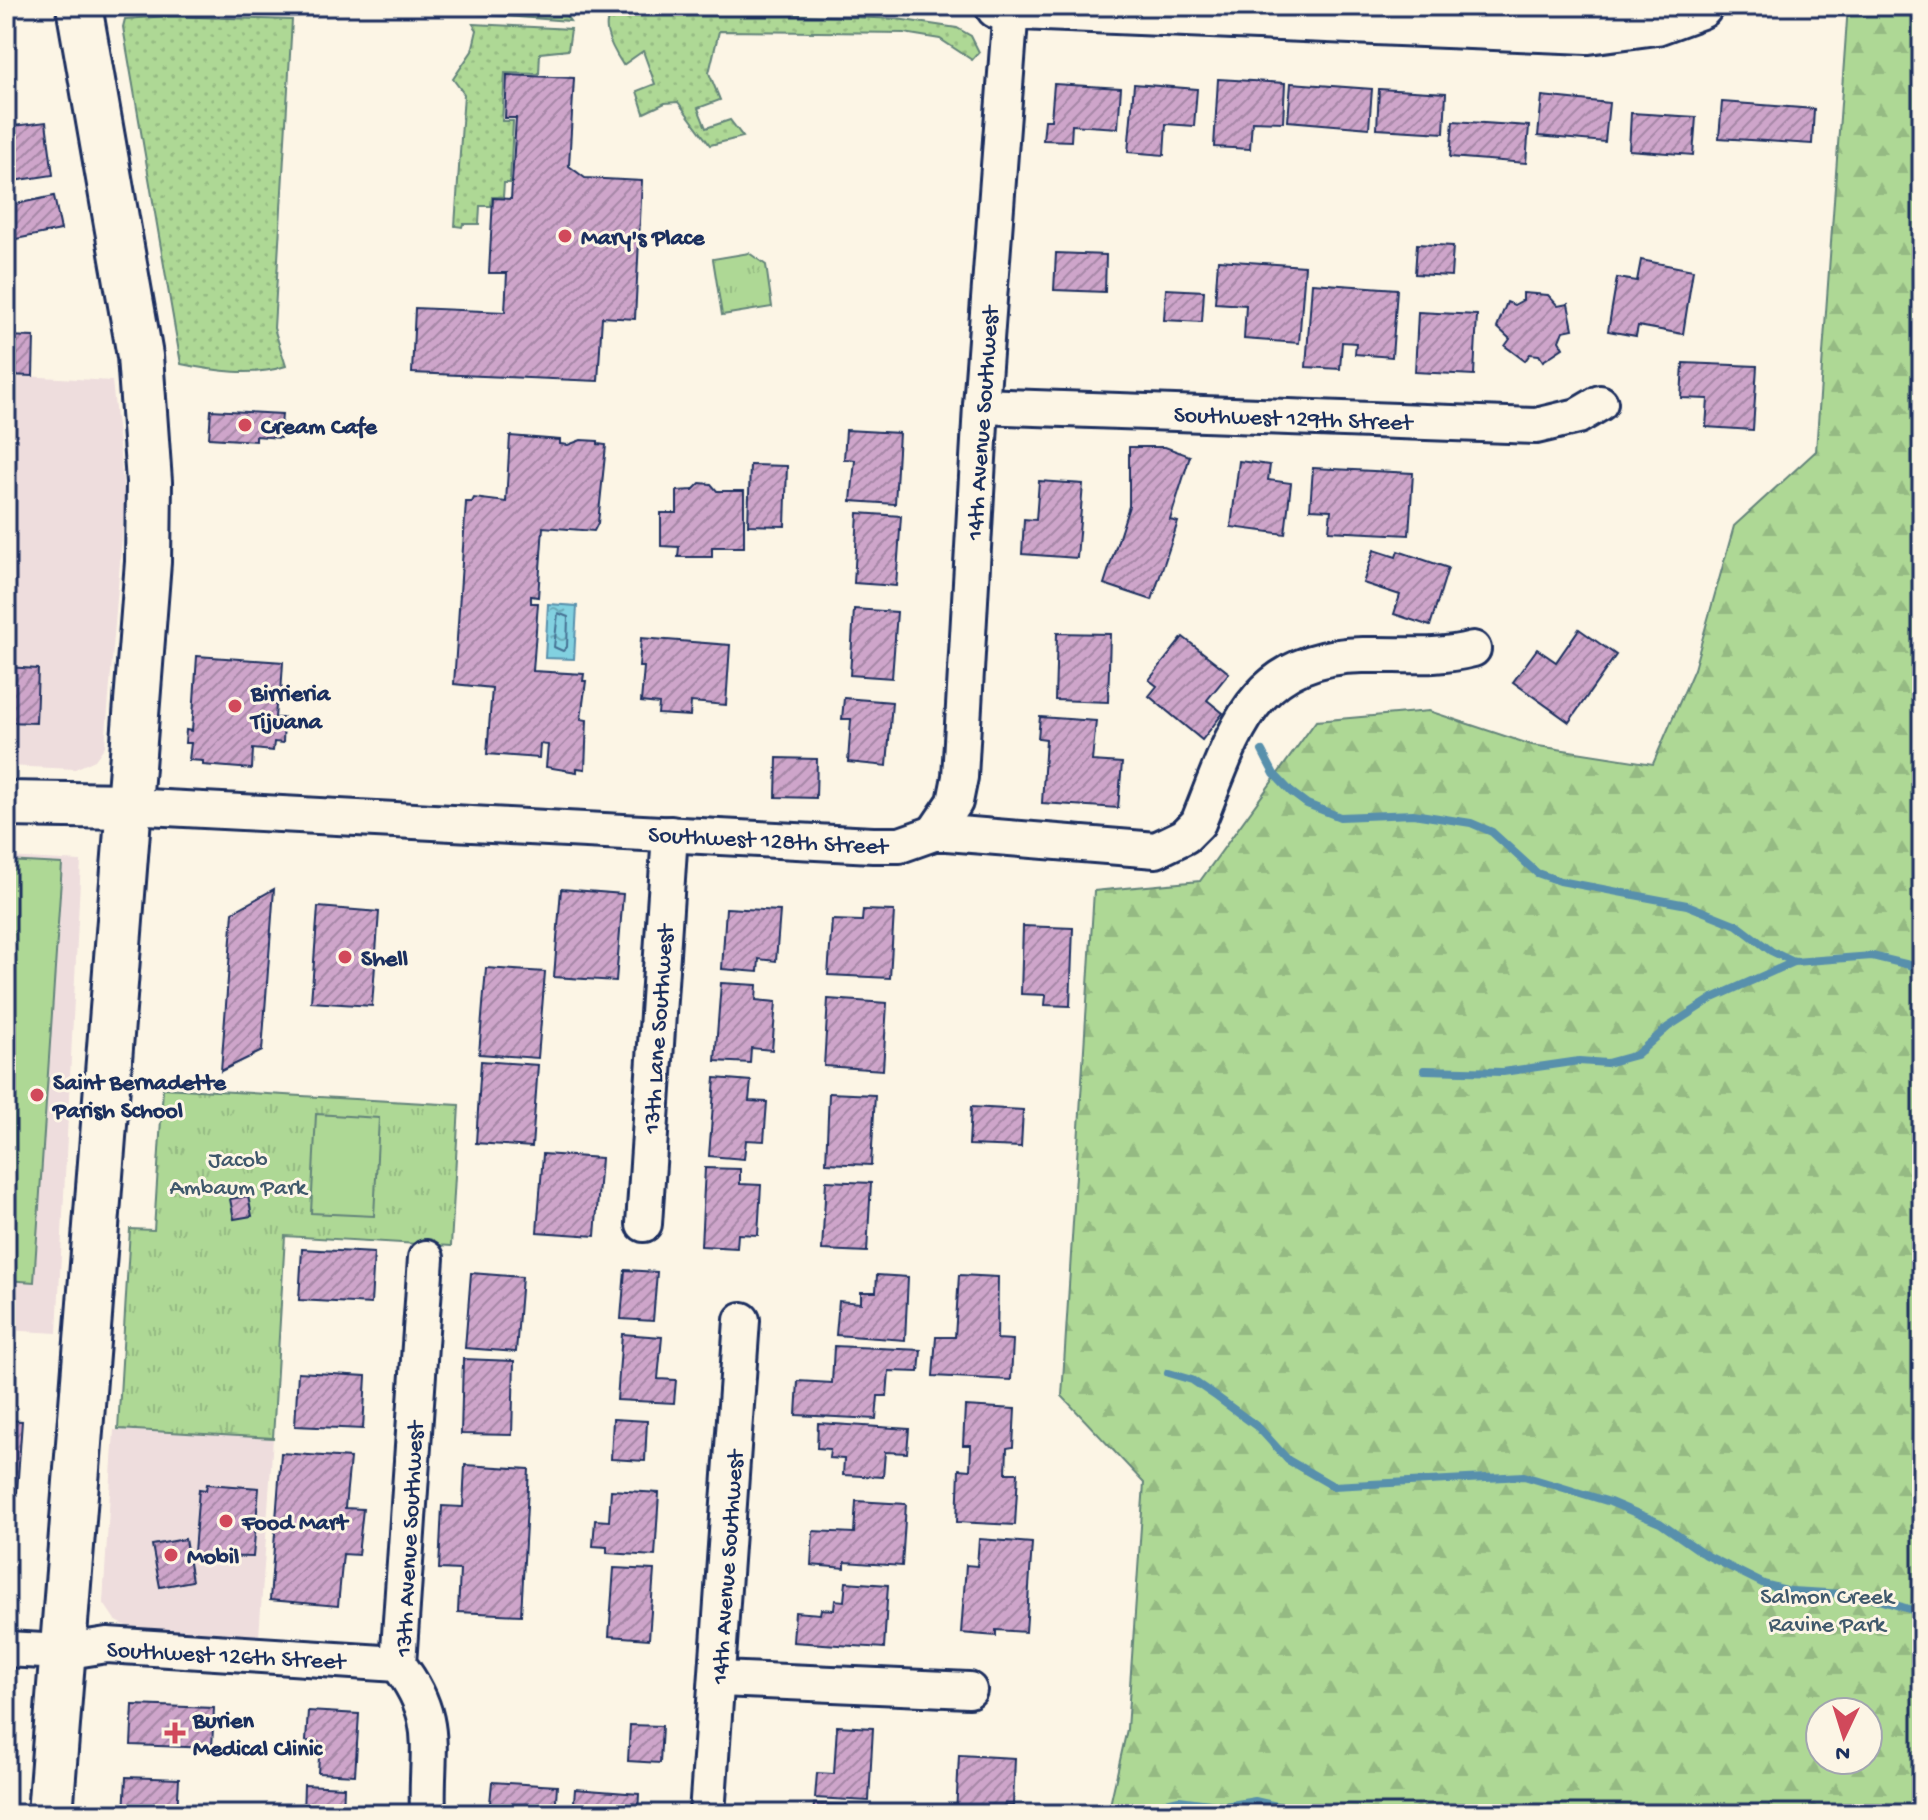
<svg xmlns="http://www.w3.org/2000/svg" width="1928" height="1820" font-family="'Gochi Hand',sans-serif">
	<style>
		.built { fill: #edd }
		.grass { fill: url(#grass-dots); stroke: #64847a; stroke-width: 2 }
		.forest { fill: url(#forest-firs); stroke: #64847a; stroke-width: 2; fill-rule: evenodd }
		.park { fill: url(#park-tufts); stroke: #64847a; stroke-width: 2 }
		.pitch { fill: #aed895; stroke: #64847a; stroke-width: 2 }
		.water { fill: url(#water-ripples); stroke: #5990ac; stroke-width: 2 }
		.lines { fill: none; stroke-linecap: round; stroke-linejoin: round }
		.shore { stroke: #447092; stroke-width: 2 }
		.stream { stroke: #5990ac; stroke-width: 8 }
		.building { fill: url(#building-hatch); stroke: #1b2f5e; stroke-width: 2 }
		.street-casing { stroke: #1b2f5e; stroke-width: 40 }
		.secondary-casing { stroke: #1b2f5e; stroke-width: 50 }
		.street { stroke: #fcf5e5; stroke-width: 34 }
		.secondary { stroke: #fcf5e5; stroke-width: 44 }
		.poi-dot { fill: #d1495b; stroke: #fcf5e5; stroke-width: 3 }
		.labels { text-anchor: middle; stroke-width: 6; stroke-linejoin: round; paint-order: stroke }
		.poi-label { font-size: 24px; font-weight: bold; fill: #1b2f5e; stroke: #fcf5e5; text-anchor: start }
		.street-label { font-size: 24px; fill: #1b2f5e; stroke: #fcf5e5 }
		.park-label { font-size: 24px; fill: #40596c; stroke: #fcf5e5 }
	</style>
	<defs>
		<pattern id="grass-dots" width="8" height="8" patternUnits="userSpaceOnUse" patternTransform="scale(2)"><rect width="8" height="8" fill="#aed895"/><path d="M2 2h.1M6 6h.1" fill="none" stroke="#95ba83" stroke-width="1.8" stroke-linecap="round"/></pattern>
		<pattern id="forest-firs" width="22" height="20" patternUnits="userSpaceOnUse" patternTransform="scale(2)"><rect width="22" height="20" fill="#aed895"/><path d="M5 1l3.5 6h-7zM16 11l3.5 6h-7z" fill="#95ba83"/></pattern>
		<pattern id="park-tufts" width="24" height="20" patternUnits="userSpaceOnUse" patternTransform="scale(2)"><rect width="24" height="20" fill="#aed895"/><path d="M3 7l-1-3M5 7V3M7 7l1-3M15 17l-1-3M17 17v-4M19 17l1-3" fill="none" stroke="#95ba83"/></pattern>
		<pattern id="water-ripples" width="26" height="14" patternUnits="userSpaceOnUse" patternTransform="scale(2)"><rect width="26" height="14" fill="#82d1e0"/><path d="M2 4q2-2 4 0t4 0M15 11q2-2 4 0t4 0" fill="none" stroke="#6aaab9"/></pattern>
		<pattern id="building-hatch" width="6" height="6" patternUnits="userSpaceOnUse" patternTransform="scale(2)"><rect width="6" height="6" fill="#cea5ca"/><path d="M-1 1l2-2M0 6l6-6M5 7l2-2" fill="none" stroke="#a687a7"/></pattern>
	</defs>
	<rect width="100%" height="100%" fill="#fcf5e5"/>
	<filter id="ink" filterUnits="userSpaceOnUse"><feTurbulence type="fractalNoise" baseFrequency=".0125" numOctaves="2"/><feDisplacementMap in="SourceGraphic" scale="16" xChannelSelector="R" yChannelSelector="G"/><feConvolveMatrix kernelMatrix="1 2 1 2 8 2 1 2 1" color-interpolation-filters="sRGB"/></filter>
	<g filter="url(#ink)">
		<g class="built">
			<path d="M6,375L112,381L125,501L105,746L95,760L75,769L6,766Z"/>
			<path d="M6,857L81,861L57,1333L6,1330Z"/>
			<path d="M114,1430L273,1438L259,1637L133,1630L115,1620L103,1602Z"/>
		</g>
		<g class="grass">
			<path d="M169,6H292L293,14L169,11Z"/>
			<path d="M478,6H559L570,21L479,14L473,11Z"/>
			<path d="M622,7L897,19L957,28L971,36L979,52L972,60L940,39L904,33L719,31L709,73L720,100L698,108L706,128L730,120L743,137L710,145L678,102L665,103L644,113L637,91L655,84L643,51L623,65C612,48 593,17 622,7Z"/>
			<path d="M168,16L292,20L274,328L286,366C253,377 215,371 181,364L123,27L125,19Z"/>
			<path d="M473,24L571,29L568,50L540,53L539,74L505,73L502,121H513L510,183H504L503,197H492L491,206H480L479,224H463L462,227L455,226L464,94L453,79L472,51L477,30Z"/>
		</g>
		<path class="forest" d="M1848,6H1922V1814H1108L1127,1729L1144,1483L1062,1396L1094,891L1200,881L1316,721L1429,711L1532,745L1653,764L1694,669L1734,526L1816,451ZM1820,1712H1868V1760H1820Z"/>
		<g class="park">
			<path d="M749,253L766,265L772,307L722,315L713,259Z"/>
			<path d="M163,1088L459,1105L451,1246L285,1236L273,1438L118,1429L130,1229L154,1230Z"/>
		</g>
		<g class="pitch">
			<path d="M6,861L62,864L34,1282L6,1280Z"/>
			<path d="M316,1114L379,1118L374,1216L311,1213Z"/>
		</g>
		<path class="water" d="M548,604L577,606L574,659L545,658Z"/>
		<g class="lines">
			<path class="shore" d="M558,613L568,617L567,647L563,651L554,647Z"/>
			<g class="stream">
				<path d="M1262,751L1274,774L1291,792L1307,804L1340,817L1413,814L1471,823L1492,832L1537,873L1560,881L1687,905L1737,925L1771,951L1794,962L1872,956L1922,968"/>
				<path d="M1424,1070L1503,1072L1579,1061L1607,1063L1636,1055L1668,1027L1713,998L1794,962"/>
				<path d="M1168,1373L1192,1380L1217,1397L1259,1428L1288,1460L1333,1486L1524,1476L1610,1502L1660,1523L1706,1555L1764,1584L1791,1591L1863,1595L1922,1613"/>
				<path d="M1126,1812L1179,1800L1225,1806L1255,1801L1312,1814"/>
			</g>
		</g>
		<g class="building">
			<path d="M507,75L574,78L569,166L585,178L642,181L635,319L602,317L598,381L412,373L415,308L505,312L507,273H489L493,198L511,199L516,118H505Z"/>
			<path d="M1218,79L1285,83L1283,122L1252,121L1250,149L1214,147Z"/>
			<path d="M1291,83L1372,89L1369,128L1288,121Z"/>
			<path d="M1054,84L1121,88L1118,128L1072,125L1071,141L1043,140L1045,120H1051Z"/>
			<path d="M1134,84L1197,89L1194,126L1166,124L1164,155L1128,152Z"/>
			<path d="M1379,89L1446,93L1444,133L1377,129Z"/>
			<path d="M1542,96L1609,103L1605,142L1538,136Z"/>
			<path d="M1722,102L1814,109L1812,144L1719,138Z"/>
			<path d="M1631,113L1696,117L1693,155L1629,150Z"/>
			<path d="M1453,121L1529,126L1526,163L1450,157Z"/>
			<path d="M46,122L53,175L6,182V127Z"/>
			<path d="M54,196L61,230L6,241V206Z"/>
			<path d="M1417,244L1453,246L1451,276L1415,274Z"/>
			<path d="M1056,253L1106,255L1105,292L1054,290Z"/>
			<path d="M1218,260L1305,266L1299,343L1244,339L1246,305L1215,303Z"/>
			<path d="M1641,260L1693,270L1683,334L1638,326L1636,336L1608,331L1617,278L1637,281Z"/>
			<path d="M1312,283L1397,289L1392,357L1355,354L1356,343L1342,342L1340,369L1306,367Z"/>
			<path d="M1166,289L1204,291L1202,322L1164,320Z"/>
			<path d="M1523,293L1548,295L1558,306L1568,304L1573,329L1563,331L1559,341L1563,348L1543,361L1539,355L1530,354L1525,361L1505,346L1510,339L1497,327L1507,302L1514,305L1523,300Z"/>
			<path d="M1418,312L1477,315L1474,375L1415,372Z"/>
			<path d="M6,336L34,337L33,376L6,375Z"/>
			<path d="M1683,363L1757,366L1753,430L1706,427L1708,399L1681,398Z"/>
			<path d="M211,410L282,414L280,438L256,436V441L209,438Z"/>
			<path d="M846,430L899,433L895,504L851,501L855,460L844,459Z"/>
			<path d="M510,436L560,440V444L568,445L581,440L598,441V444L606,445L598,523L594,531L543,527L538,597L531,596V603H538L533,671L584,674L583,681H586L581,719L587,720L585,769L577,768V772L546,767L548,745L540,744L539,758L487,754L492,688L454,684L466,502H472L474,498L506,502Z"/>
			<path d="M1129,447H1165L1190,456L1170,520L1178,522L1152,600L1104,584L1129,506Z"/>
			<path d="M1239,461L1270,465L1268,480L1291,483L1285,534L1231,527Z"/>
			<path d="M750,465L787,466L785,526L748,525Z"/>
			<path d="M1313,468L1413,473L1409,535L1329,531L1331,510L1310,509Z"/>
			<path d="M1039,481L1083,484L1077,558L1022,554L1024,519L1036,520Z"/>
			<path d="M700,483L711,484L717,491H744V547H712V557H678L679,547L661,546V513H677V491L693,490Z"/>
			<path d="M858,513L901,516L896,586L854,583Z"/>
			<path d="M1374,550L1396,557L1398,551L1448,568L1430,626L1394,614L1400,595L1363,583Z"/>
			<path d="M854,609L897,612L892,678L850,675Z"/>
			<path d="M1579,629L1616,655L1569,722L1513,682L1537,649L1556,662Z"/>
			<path d="M1057,633L1110,634L1108,702L1055,700Z"/>
			<path d="M1183,637L1229,673L1207,700L1223,713L1202,740L1149,696L1157,686L1149,680Z"/>
			<path d="M641,638L730,645L726,705L691,702L690,716L658,714L659,704L641,702L644,667H639Z"/>
			<path d="M197,656L283,662L281,694H277L275,718H284L283,743L274,742L273,751L253,749L252,769L203,765V761L189,760L191,743H185L186,730L192,731Z"/>
			<path d="M6,667L38,669L36,723L6,722Z"/>
			<path d="M844,698L892,702L887,766L848,762L851,719H842Z"/>
			<path d="M1040,717L1096,721L1092,761L1122,763L1118,808L1042,803L1046,739L1038,738Z"/>
			<path d="M777,758L817,759L816,798L776,797Z"/>
			<path d="M274,889L262,1051L221,1071L233,912Z"/>
			<path d="M561,889L623,894L616,981L554,977Z"/>
			<path d="M318,907L379,912L372,1006L311,1002Z"/>
			<path d="M726,908L780,911L776,961L759,959L758,972L722,969Z"/>
			<path d="M863,910L894,911L890,978L828,975L832,920L862,921Z"/>
			<path d="M1023,926L1073,928L1070,1006L1045,1005L1046,995L1021,994Z"/>
			<path d="M486,968L545,972L538,1058L479,1054Z"/>
			<path d="M721,983L757,985L756,1000L776,1002L772,1050L751,1048L750,1063L715,1061Z"/>
			<path d="M828,999L887,1003L883,1070L824,1066Z"/>
			<path d="M481,1061L538,1065L532,1147L476,1143Z"/>
			<path d="M715,1078L751,1081L749,1101L767,1102L764,1141L746,1140L744,1159L709,1156Z"/>
			<path d="M829,1093L875,1095L871,1165L826,1163Z"/>
			<path d="M971,1107L1023,1110L1021,1147L969,1145Z"/>
			<path d="M543,1154L601,1158L595,1236L537,1232Z"/>
			<path d="M705,1168L740,1169V1184L761,1185L758,1235L738,1234L737,1248L701,1246Z"/>
			<path d="M826,1181L871,1183L867,1252L822,1250Z"/>
			<path d="M248,1196L252,1216L234,1219L230,1199Z"/>
			<path d="M302,1249L374,1253L371,1304L299,1300Z"/>
			<path d="M625,1270L657,1272L653,1321L621,1319Z"/>
			<path d="M471,1273L522,1277L516,1352L465,1348Z"/>
			<path d="M877,1275L908,1277L905,1340L836,1335L839,1301L861,1303V1292H876Z"/>
			<path d="M959,1275L998,1277L997,1339L1013,1340L1011,1380L933,1376L936,1337H955Z"/>
			<path d="M622,1334L662,1337L658,1379L676,1380L674,1403L617,1400Z"/>
			<path d="M834,1346L921,1350L919,1372L889,1371L887,1396H878L876,1419L796,1415L798,1381L832,1383Z"/>
			<path d="M463,1359L514,1361L512,1435L461,1434Z"/>
			<path d="M298,1372L366,1376L363,1429L295,1426Z"/>
			<path d="M965,1406L1015,1409L1013,1447L1007,1448L1006,1473H1018L1015,1525L957,1522L959,1469L970,1470L971,1445H963Z"/>
			<path d="M613,1419L647,1421L645,1461L611,1459Z"/>
			<path d="M6,1420L22,1421L17,1492L6,1491Z"/>
			<path d="M818,1423L909,1429L907,1453L885,1452L883,1477L843,1475L844,1459L829,1458L830,1449L817,1448Z"/>
			<path d="M281,1453L350,1458L345,1508L363,1509L358,1555L343,1554L338,1606L270,1600Z"/>
			<path d="M465,1465L529,1469L521,1615L458,1612L460,1570L439,1569L442,1506L463,1507Z"/>
			<path d="M207,1484L259,1488L253,1557L198,1556L194,1552L199,1489L206,1490Z"/>
			<path d="M611,1490L659,1493L655,1556L607,1553V1547L593,1546L595,1520L609,1521Z"/>
			<path d="M856,1501L906,1504L902,1566L845,1562V1568L811,1565L813,1531L854,1533Z"/>
			<path d="M185,1539L192,1581L160,1587L152,1545Z"/>
			<path d="M979,1539L1032,1543L1026,1632L996,1630V1636L961,1633L966,1565L977,1566Z"/>
			<path d="M614,1568L654,1570L649,1639L609,1636Z"/>
			<path d="M846,1582L888,1585L884,1648L793,1642L795,1612L820,1614L821,1609L834,1610L835,1600L844,1601Z"/>
			<path d="M133,1705L214,1708L212,1748L131,1745Z"/>
			<path d="M308,1711L359,1714L355,1775L318,1773L320,1742L306,1741Z"/>
			<path d="M630,1725L662,1726L660,1763L628,1761Z"/>
			<path d="M837,1726L873,1728L869,1801L815,1798L817,1773L834,1774Z"/>
			<path d="M959,1755L1015,1758L1013,1806L1004,1805L1003,1814H956Z"/>
			<path d="M126,1777L179,1779L177,1814H124Z"/>
			<path d="M492,1782L557,1786L555,1814H489Z"/>
			<path d="M304,1785L344,1787L343,1814H303Z"/>
			<path d="M575,1789L639,1794L638,1814H573Z"/>
			<path d="M814,1804L847,1805V1814H813Z"/>
		</g>
		<g class="lines">
			<g class="street-casing">
				<g id="street">
					<path d="M981,406L1536,426L1578,416L1600,403"/>
					<path d="M128,806L873,845H900L934,833H947L1156,850L1185,836L1198,823C1234,735 1250,657 1363,655C1401,654 1435,659 1473,649"/>
					<path d="M934,833L955,802L960,777L981,406L1011,7"/>
					<path d="M644,1224L670,834"/>
					<path d="M426,1258L398,1664C442,1721 425,1751 428,1814"/>
					<path d="M6,1649L62,1652L107,1645L398,1664"/>
					<path d="M720,1679L969,1690"/>
					<path d="M707,1814L742,1320"/>
				</g>
			</g>
			<g class="secondary-casing">
				<g id="secondary">
					<path d="M998,6L1588,31L1656,22L1700,6"/>
					<path d="M6,804L128,806"/>
					<path d="M50,1814L148,562L149,482L140,356L79,6"/>
				</g>
			</g>
			<use href="#street" class="street"/>
			<use href="#secondary" class="secondary"/>
		</g>
	</g>
	<g class="poi-dot">
		<circle cx="565" cy="236" r="8"/>
		<circle cx="245" cy="425" r="8"/>
		<circle cx="235" cy="706" r="8"/>
		<circle cx="345" cy="957" r="8"/>
		<circle cx="37" cy="1095" r="8"/>
		<circle cx="226" cy="1521" r="8"/>
		<circle cx="171" cy="1555" r="8"/>
		<path d="M171 1721h8v8h8v8h-8v8h-8v-8h-8v-8h8z"/>
	</g>
	<g class="labels">
		<g class="poi-label">
			<text x="581" y="244">Mary's Place</text>
			<text x="261" y="433">Cream Cafe</text>
			<text x="251" y="700">Birrieria<tspan x="251" dy="28">Tijuana</tspan></text>
			<text x="361" y="965">Shell</text>
			<text x="53" y="1089">Saint Bernadette<tspan x="53" dy="28">Parish School</tspan></text>
			<text x="242" y="1529">Food Mart</text>
			<text x="187" y="1563">Mobil</text>
			<text x="193" y="1727">Burien<tspan x="193" dy="28">Medical Clinic</tspan></text>
		</g>
		<g class="street-label">
			<text transform="translate(1293 417) rotate(2)" y="8">Southwest 129th Street</text>
			<text transform="translate(981 423) rotate(-86)" y="8">14th Avenue Southwest</text>
			<text transform="translate(768 839) rotate(3)" y="8">Southwest 128th Street</text>
			<text transform="translate(657 1029) rotate(-86)" y="8">13th Lane Southwest</text>
			<text transform="translate(408 1539) rotate(-87)" y="8">13th Avenue Southwest</text>
			<text transform="translate(726 1567) rotate(-86)" y="8">14th Avenue Southwest</text>
			<text transform="translate(226 1654) rotate(3)" y="8">Southwest 126th Street</text>
		</g>
		<g class="park-label">
			<text x="238" y="1166">Jacob<tspan x="238" dy="28">Ambaum Park</tspan></text>
			<text x="1827" y="1603">Salmon Creek<tspan x="1827" dy="28">Ravine Park</tspan></text>
		</g>
	</g>
	<rect width="1928" height="1820" fill="none" stroke="#fcf5e5" stroke-width="32"/>
	<rect x="16" y="16" width="1896" height="1788" fill="none" stroke="#1b2f5e" stroke-width="3" filter="url(#ink)"/>
	<g transform="translate(1844 1736) rotate(184)"><circle r="38" fill="#fcf5e5" stroke="#a2a6af" stroke-width="2"/>
	<path d="M0-6L14 30L0 20L-14 30Z" fill="#d1495b"/>
	<text y="-12" font-size="22" font-weight="bold" text-anchor="middle" fill="#1b2f5e">N</text>
	</g>
</svg>
